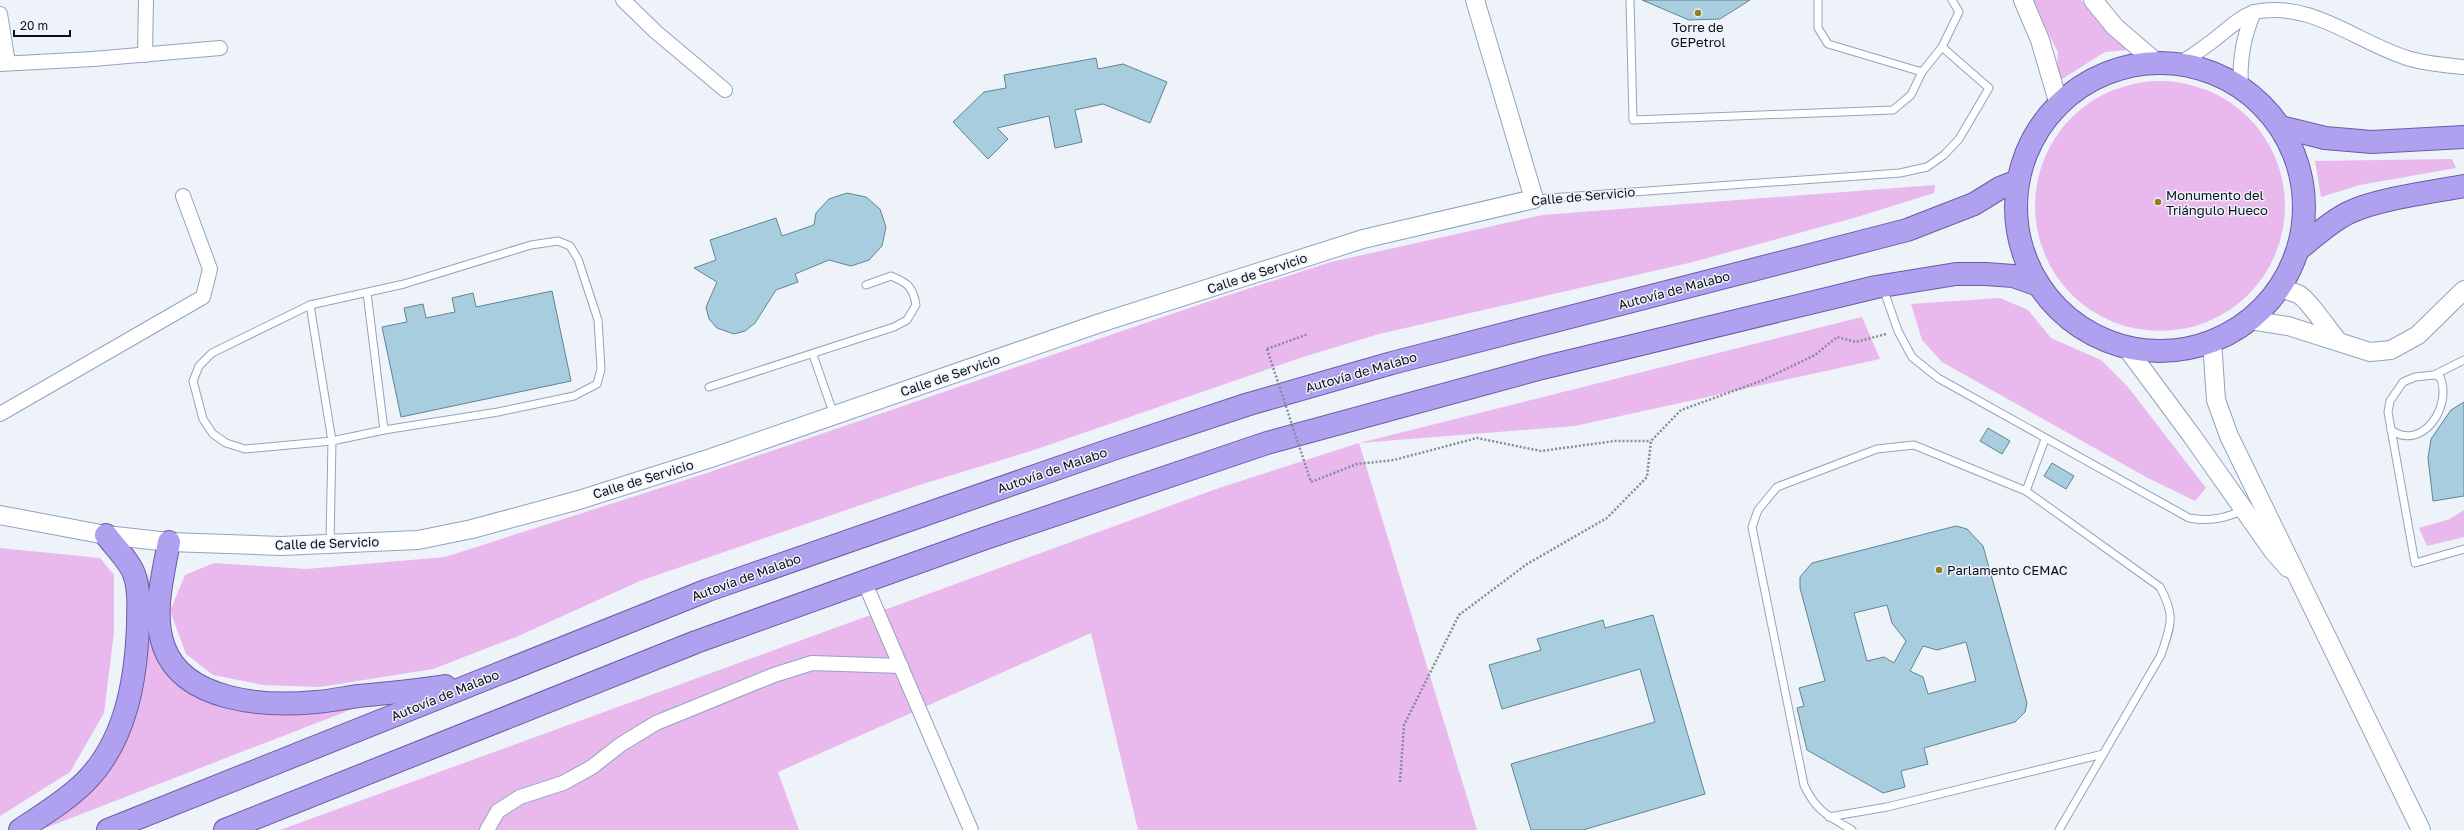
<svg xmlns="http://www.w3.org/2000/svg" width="2464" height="830" font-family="'Golos Text',sans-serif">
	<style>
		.green { fill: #e9b8ec }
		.building { fill: #a7cdde; stroke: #618594; fill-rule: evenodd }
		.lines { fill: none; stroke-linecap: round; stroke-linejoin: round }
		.service-casing { stroke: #91a4c0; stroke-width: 9 }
		.minor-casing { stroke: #91a4c0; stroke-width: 16 }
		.tertiary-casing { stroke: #91a4c0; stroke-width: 20 }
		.trunk-casing { stroke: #695ea2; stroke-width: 24 }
		.path { stroke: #878c94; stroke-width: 2.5; stroke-dasharray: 2 2; stroke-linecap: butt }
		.service { stroke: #fff; stroke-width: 7 }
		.minor { stroke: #fff; stroke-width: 14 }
		.tertiary { stroke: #fff; stroke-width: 18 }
		.trunk { stroke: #b0a0f0; stroke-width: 22 }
		.path-bridge { stroke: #878c94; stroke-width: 2.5; stroke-dasharray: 2 2; stroke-linecap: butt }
		.poi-dot { fill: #967e25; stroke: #eef2f9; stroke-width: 1.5 }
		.labels { text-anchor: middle; stroke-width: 3; stroke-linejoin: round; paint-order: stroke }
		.poi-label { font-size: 13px; fill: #090f19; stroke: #eef2f9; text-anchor: start }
		.street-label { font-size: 13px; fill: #090f19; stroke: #eef2f9 }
	</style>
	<rect width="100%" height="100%" fill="#eef2f9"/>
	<g class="green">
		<path d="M2031,0H2081L2108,34L2128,50L2105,52L2056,83L2058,52Z"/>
		<circle cx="2160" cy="206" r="125"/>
		<path d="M2452,159L2456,168L2360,185L2321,197L2315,161Z"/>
		<path d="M1935,185L1934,193L1857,217L1693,262L1379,334L1303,357L1034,450L916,486L640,581L516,637L433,669L320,687L263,685L213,675L186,654L170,611L185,575L214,563L306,569L445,557L701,475L1198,305L1331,262L1542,215Z"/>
		<path d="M2000,298L2028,310L2051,338L2101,360L2128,387L2206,488L2195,501L2146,477L1942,362L1922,340L1911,304Z"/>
		<path d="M1862,317L1880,359L1575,426L1359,443L1477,830H1138L1091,633L778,772L799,830H280L1219,488L1359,443Z"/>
		<path d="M2464,510V537L2427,546L2419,528L2450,519Z"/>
		<path d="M0,548L100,558L114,575V632L104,713L70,772L0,816Z"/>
		<path d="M148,571L155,643L168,675L198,696L368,703L40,830H30L110,764L136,715Z"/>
	</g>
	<g class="building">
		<path d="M1642,0H1750L1720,19L1689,20Z"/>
		<path d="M1096,58L1098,69L1123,64L1167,82L1150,123L1103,104L1075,110L1082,142L1055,148L1049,116L997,128L1008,139L988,159L953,122L984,92L1006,88L1004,75Z"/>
		<path d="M847,193L866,197L880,209L886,227L882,246L869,260L851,266L829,260L795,274L798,282L776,290L755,323L745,331L734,334L717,328L709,319L706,307L717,282L694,268L716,260L710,240L776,218L782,236L814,225L816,213L829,199Z"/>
		<path d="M552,291L571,381L401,417L382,327L407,322L404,308L423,304L426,318L455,312L452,298L473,293L476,307Z"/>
		<path d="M2464,402V496L2433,501L2428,458L2431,439L2451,410Z"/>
		<path d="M1988,428L2010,441L2002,454L1980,441Z"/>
		<path d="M2052,463L2074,476L2066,489L2044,476Z"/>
		<path d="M1956,526L1967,529L1983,546L2027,703L2025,712L2015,722L1924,748L1928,764L1901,771L1905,787L1883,793L1807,750L1797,708L1804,706L1799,688L1825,681L1800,588V577L1812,563ZM1887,605L1892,623L1906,641L1894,663L1884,657L1867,661L1854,613ZM1966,642L1976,681L1928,694L1923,677L1910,671L1923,646L1937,650Z"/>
		<path d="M1653,615L1705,794L1583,830H1531L1511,764L1655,722L1640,669L1502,709L1489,665L1541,650L1537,639L1603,620L1605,628Z"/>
	</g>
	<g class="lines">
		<g class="service-casing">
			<g id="service">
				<path d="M1630,0L1633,120L1893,110L1911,95L1922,72"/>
				<path d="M1818,0V28L1828,44L1922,72L1942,47L1959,12L1952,0"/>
				<path d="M1535,199L1900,173L1927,167L1944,155L1959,139L1989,88L1942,47"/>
				<path d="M558,241L570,246L578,259L598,320L601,369L597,384L574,396L498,412L384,430L332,441L245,449L226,443L213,434L203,419L193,381L199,366L212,353L310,305L404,284L531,245Z"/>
				<path d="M1883,288L1898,331L1912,357L1938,378L2189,518C2210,522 2225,518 2244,510"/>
				<path d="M367,293L384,430"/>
				<path d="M310,305L332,441L330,543"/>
				<path d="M813,355L834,415"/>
				<path d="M2464,360L2434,375L2415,377L2403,382L2390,401L2388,412L2415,563L2464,549"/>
				<path d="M709,387L894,327L907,320L916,305C913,287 908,283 891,276L866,285"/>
				<path d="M2391,430C2422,452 2453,406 2440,377L2434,375"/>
				<path d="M2045,439L2026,491L2160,587C2176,617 2171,624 2161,655L2059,830"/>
				<path d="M1829,817L1887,807L2103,754"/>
				<path d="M1852,830C1828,816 1816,811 1804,785L1752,527L1758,510L1777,487L1877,449L1914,445L2026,491"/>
			</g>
		</g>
		<g class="minor-casing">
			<g id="minor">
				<path d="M623,0L656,32L725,90"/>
				<path d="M0,14L8,63"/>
				<path d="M145,55L146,0"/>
				<path d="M0,64L93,59L220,48"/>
				<path d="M2179,64C2189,58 2198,52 2207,45C2223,34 2236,19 2254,12C2311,0 2356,42 2407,58C2426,64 2444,65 2464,67"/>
				<path d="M2241,87C2239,60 2243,37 2254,12"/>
				<path d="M0,414L203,297L210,269L183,196"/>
				<path d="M864,581L971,830"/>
				<path d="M487,830L498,811L520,797L563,783L592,767L620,745L656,723L774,675L812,663L901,666"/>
			</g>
		</g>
		<g class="tertiary-casing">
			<g id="tertiary">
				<path d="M2023,0L2040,40L2059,105"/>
				<path d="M2093,0L2115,27L2157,63"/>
				<path d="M2280,288C2286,290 2293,292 2298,294C2308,299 2329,331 2338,341"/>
				<path d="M2250,320L2288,326L2370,352L2391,350L2418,335L2464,290"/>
				<path d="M2212,341L2216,400L2229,436L2421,830"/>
				<path d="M2126,347L2192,436L2273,551L2288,568"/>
				<path d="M0,515L106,535L169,542L281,546L418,540L472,529L579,500L711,458L1100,323L1363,239L1534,199L1475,0"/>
			</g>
		</g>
		<g class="trunk-casing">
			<g id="trunk">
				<circle cx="2160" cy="207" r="144"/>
				<path d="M2281,127L2325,138L2372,142L2464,137"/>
				<path d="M2299,249C2315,236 2330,222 2348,213C2376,199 2432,192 2464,186"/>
				<path d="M169,542C163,575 152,615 164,647C184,702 266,707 316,702C330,701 344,698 358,696C387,693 416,691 445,686"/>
				<path d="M20,830C42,815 66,801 85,782C126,741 136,680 138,625C138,609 140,590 134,574C131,563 113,545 106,535"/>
				<path d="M108,830L708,590L1113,449L1249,404L1392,363L1907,230L1974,204L2000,188L2018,181"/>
				<path d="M225,830L696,642L983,539L1267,443L1542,368L1876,287L1956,274H1986L2013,276L2039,285"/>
			</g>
		</g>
		<g class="path">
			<path d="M1267,349L1308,334"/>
			<path d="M1311,482L1357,464L1394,460L1477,438L1541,451L1615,441H1651"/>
			<path d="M1400,782L1404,725L1459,615L1527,564L1607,518L1647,477L1651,441L1681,410L1761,381L1815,355L1837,337L1856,342L1886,334"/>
		</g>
		<use href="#service" class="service"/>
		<use href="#minor" class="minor"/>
		<use href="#tertiary" class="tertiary"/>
		<use href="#trunk" class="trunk"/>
		<path class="path-bridge" d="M1267,349L1311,482"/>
	</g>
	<g class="poi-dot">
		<circle cx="1698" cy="13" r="4"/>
		<circle cx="2158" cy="202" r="4"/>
		<circle cx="1939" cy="570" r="4"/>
	</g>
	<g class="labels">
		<g class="poi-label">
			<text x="1698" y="32" text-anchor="middle">Torre de<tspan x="1698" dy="15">GEPetrol</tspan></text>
			<text x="2166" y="200">Monumento del<tspan x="2166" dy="15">Triángulo Hueco</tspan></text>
			<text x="1947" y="575">Parlamento CEMAC</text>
		</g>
		<g class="street-label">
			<text transform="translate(1583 196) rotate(-5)" y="5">Calle de Servicio</text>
			<text transform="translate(1257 273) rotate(-18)" y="5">Calle de Servicio</text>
			<text transform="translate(1674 290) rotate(-15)" y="5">Autovía de Malabo</text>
			<text transform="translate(1361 372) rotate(-16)" y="5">Autovía de Malabo</text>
			<text transform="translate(950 375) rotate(-19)" y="5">Calle de Servicio</text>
			<text transform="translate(1052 470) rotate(-19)" y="5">Autovía de Malabo</text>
			<text transform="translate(643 479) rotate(-17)" y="5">Calle de Servicio</text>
			<text transform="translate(327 543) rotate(-2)" y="5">Calle de Servicio</text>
			<text transform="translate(746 577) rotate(-20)" y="5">Autovía de Malabo</text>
			<text transform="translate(445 695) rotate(-22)" y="5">Autovía de Malabo</text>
		</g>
	</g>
	<path d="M14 30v6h56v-6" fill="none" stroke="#090f19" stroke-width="2"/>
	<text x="20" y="30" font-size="12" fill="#090f19" stroke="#eef2f9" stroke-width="3" paint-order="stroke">20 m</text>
</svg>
